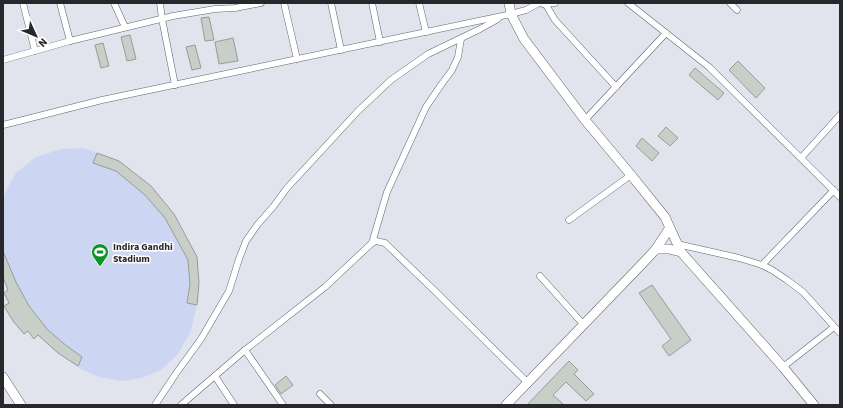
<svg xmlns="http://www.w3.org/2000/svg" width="843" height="408" font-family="'Source Sans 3',sans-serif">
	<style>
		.green { fill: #ccd6f3 }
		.building { fill: #c8cfc8; stroke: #969d96 }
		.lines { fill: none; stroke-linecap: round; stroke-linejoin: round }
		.street-casing { stroke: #61646b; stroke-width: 7 }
		.secondary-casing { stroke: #61646b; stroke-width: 10 }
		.street { stroke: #fff; stroke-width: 6 }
		.secondary { stroke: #fff; stroke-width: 9 }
		.labels { text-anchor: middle; stroke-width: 3; stroke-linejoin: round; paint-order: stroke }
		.poi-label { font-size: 10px; font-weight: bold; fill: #27282c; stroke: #fff; text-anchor: start }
	</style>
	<rect width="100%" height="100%" fill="#e1e4ed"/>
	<path class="green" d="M84,148L119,161L151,186L172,212L197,257L199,283L197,305L191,331L178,354L161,370L142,378L122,381L99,377L81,369L58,353L38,335L34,339L28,331L24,334L13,321L4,306L9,303L4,293L8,290L3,277V199L6,191L16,173L36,157L61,149Z"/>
	<g class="building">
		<path d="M209,17L214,40L205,41L201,18Z"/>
		<path d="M130,35L136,59L127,61L121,37Z"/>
		<path d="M233,38L238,61L219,64L215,42Z"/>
		<path d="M103,43L109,66L101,68L95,45Z"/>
		<path d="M195,45L201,68L192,70L186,47Z"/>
		<path d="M738,61L765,88L756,98L729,70Z"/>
		<path d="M695,68L724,93L718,100L689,75Z"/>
		<path d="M666,127L678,138L670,146L658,136Z"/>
		<path d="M642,138L659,153L652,161L636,146Z"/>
		<path d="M97,153L119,161L151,186L174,214L197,257L199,283L197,305L187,303L190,284L188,260L165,218L145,195L116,171L93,163Z"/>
		<path d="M3,251L16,282L29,306L47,329L63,343L82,357L78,366L58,353L38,335L34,339L28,331L24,334L13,321L4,306L9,303L4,293L8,290L3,277Z"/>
		<path d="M652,285L691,340L669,356L662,346L671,339L639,293Z"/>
		<path d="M569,361L578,370L574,374L594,394L586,401L566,382L553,395L564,405H527Z"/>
		<path d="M286,376L293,385L281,394L275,385Z"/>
	</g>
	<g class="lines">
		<g class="street-casing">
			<g id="street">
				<path d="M23,3L35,51"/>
				<path d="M60,3L70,41"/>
				<path d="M114,3L125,27"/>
				<path d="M160,3L162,19L175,85"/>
				<path d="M284,3L297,59"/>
				<path d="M331,3L341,50"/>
				<path d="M372,3L380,42"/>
				<path d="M419,3L426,32"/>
				<path d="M628,3L709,67L840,197"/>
				<path d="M730,3L737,10"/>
				<path d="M543,4L555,3"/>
				<path d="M546,5L555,20L616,87"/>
				<path d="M3,60L70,41L173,16L215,9L235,8L261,3"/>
				<path d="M585,120L666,33"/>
				<path d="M3,125L102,100L511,14L526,10L539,3"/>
				<path d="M801,158L840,115"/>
				<path d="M569,220L631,175"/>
				<path d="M372,243L387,192L426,107L441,85L452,70L458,57L461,39"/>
				<path d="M677,244L739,258L762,265L772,270L787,280L803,292L840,333"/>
				<path d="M762,265L834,190"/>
				<path d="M540,276L583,324"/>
				<path d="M245,350L283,405"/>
				<path d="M783,367L834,327"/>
				<path d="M215,376L234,405"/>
				<path d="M320,394L331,405"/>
				<path d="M155,405L177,372L201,339L229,291L239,259L246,241L258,224L273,207L287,188L358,111L391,80L428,54L480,29L498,19"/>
				<path d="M181,405L245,350L325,287L372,243L376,241L385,243L437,293L527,382"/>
			</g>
		</g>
		<g class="secondary-casing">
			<g id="secondary">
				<path d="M509,3L511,14L524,39L585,120L631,175L665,217L681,252L783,367L814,405"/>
				<path d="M656,249H669L681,252"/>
				<path d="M3,377L21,405"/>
				<path d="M506,405L643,263L656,249L669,229"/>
			</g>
		</g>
		<use href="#street" class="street"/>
		<use href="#secondary" class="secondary"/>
	</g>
	<defs>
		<g id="stadium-pin" transform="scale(0.9)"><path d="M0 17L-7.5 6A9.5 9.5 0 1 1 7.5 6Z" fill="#0f9325" stroke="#fff"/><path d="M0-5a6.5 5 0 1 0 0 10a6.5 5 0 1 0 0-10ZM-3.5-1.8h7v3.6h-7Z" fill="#fff"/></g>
	</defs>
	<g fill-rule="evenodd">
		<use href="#stadium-pin" x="100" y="252"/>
	</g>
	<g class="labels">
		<g class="poi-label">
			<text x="113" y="250">Indira Gandhi<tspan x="113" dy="12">Stadium</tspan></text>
		</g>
	</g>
	<rect width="843" height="408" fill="none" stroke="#27282c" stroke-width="8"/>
	<g transform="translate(36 36) rotate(134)" stroke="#ffffff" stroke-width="3" paint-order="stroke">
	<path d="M0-3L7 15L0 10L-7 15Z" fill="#27282c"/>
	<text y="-6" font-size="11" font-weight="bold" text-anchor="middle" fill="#27282c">N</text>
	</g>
</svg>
